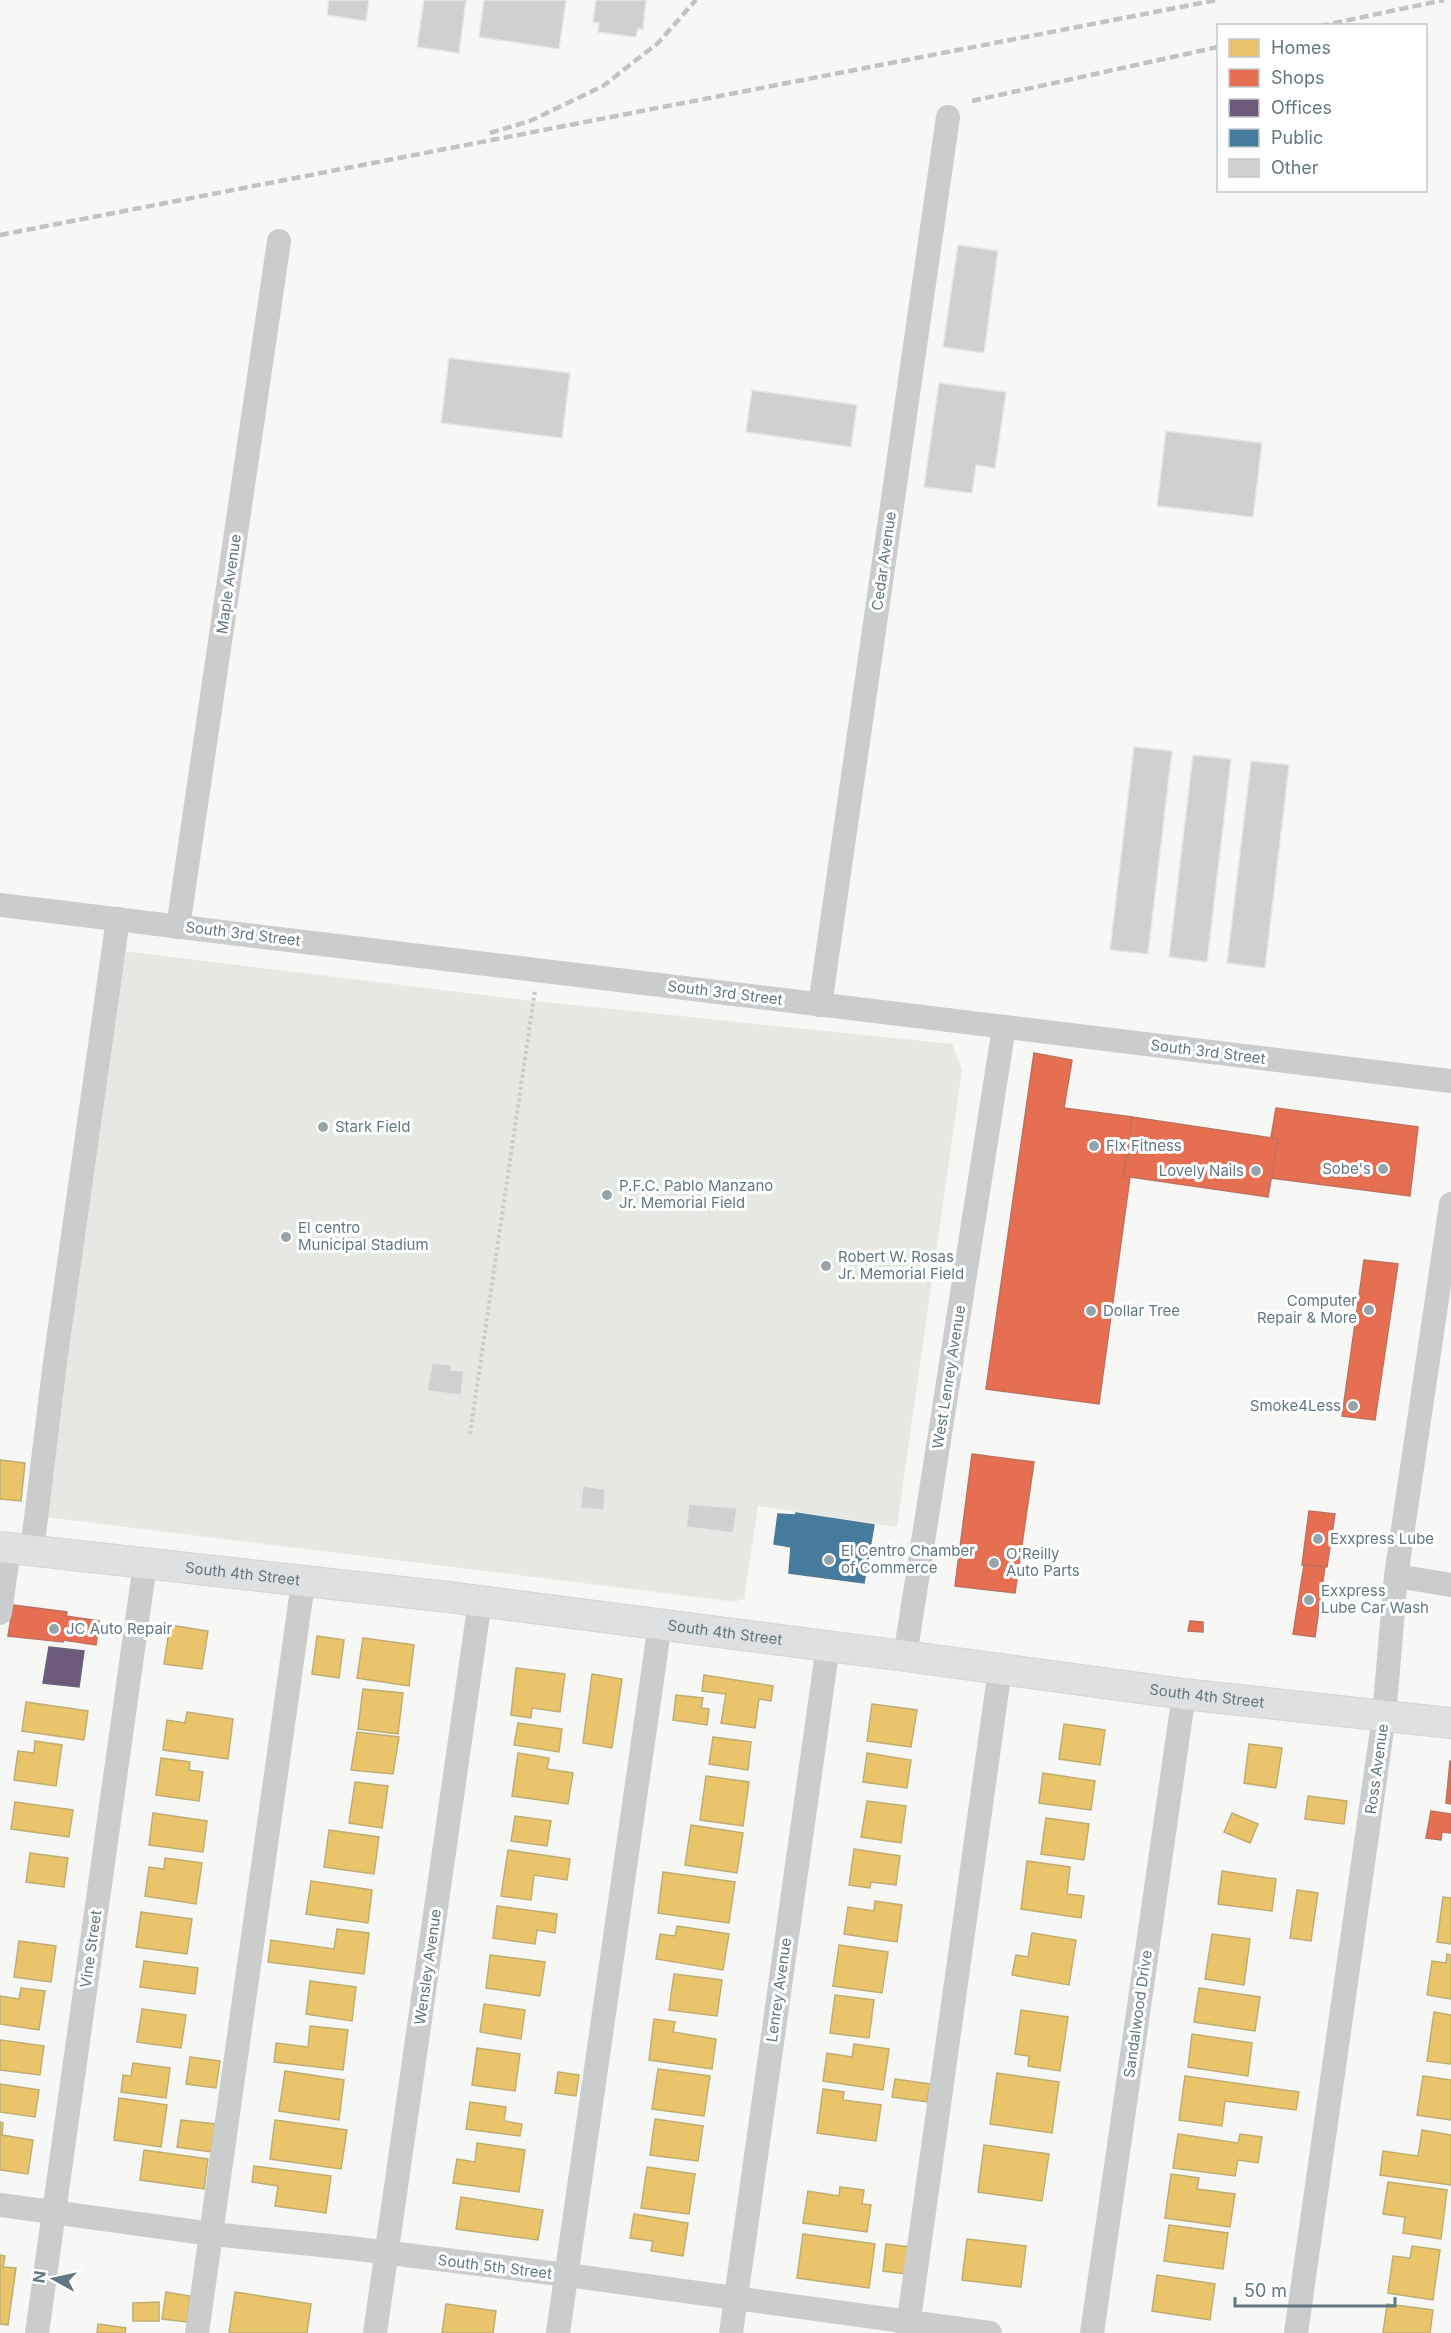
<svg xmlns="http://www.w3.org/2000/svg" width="1451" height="2333" font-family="Inter,sans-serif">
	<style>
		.green { fill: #e6e9e3 }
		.homes { fill: #e9c46a; stroke: #c0ad71; stroke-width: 1.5 }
		.shops { fill: #e76f51; stroke: #bf715f; stroke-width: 1.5 }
		.offices { fill: #6d597a; stroke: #6a627c; stroke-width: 1.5 }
		.public { fill: #457b9d; stroke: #4e7a95; stroke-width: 1.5 }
		.building { fill: #ced0d1; stroke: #e6e6e6; stroke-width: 1.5 }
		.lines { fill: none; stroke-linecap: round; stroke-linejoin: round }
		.major-casing { stroke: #d3d4d4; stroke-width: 32 }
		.path { stroke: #c8cacb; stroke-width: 4; stroke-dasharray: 3 3; stroke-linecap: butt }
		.minor { stroke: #cbcccd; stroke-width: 24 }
		.major { stroke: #dfe0e1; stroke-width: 30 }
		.rail { stroke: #c1c2c3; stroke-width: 4.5; stroke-dasharray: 9 4.5; stroke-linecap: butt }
		.poi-dot { fill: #96a4aa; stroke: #fff; stroke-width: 2 }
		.labels { text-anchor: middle; stroke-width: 6; stroke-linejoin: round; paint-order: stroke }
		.street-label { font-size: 15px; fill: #627781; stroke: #fff }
		.poi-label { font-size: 15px; fill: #627781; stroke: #fff; text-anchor: start }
	</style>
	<rect width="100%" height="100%" fill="#f7f7f6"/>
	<path class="green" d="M124,951L525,1000L952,1044L962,1069L897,1527L758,1506L744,1600L738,1599L737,1602L45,1517Z"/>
	<g class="homes">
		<path d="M0,1460L25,1463L21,1501L0,1499Z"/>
		<path d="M170,1625L208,1631L202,1669L164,1664Z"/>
		<path d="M317,1636L344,1640L339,1678L312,1674Z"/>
		<path d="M363,1638L414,1645L409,1686L357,1678Z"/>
		<path d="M516,1668L565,1674L560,1712L532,1708L531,1718L511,1715Z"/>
		<path d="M592,1674L622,1679L612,1748L583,1743Z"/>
		<path d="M704,1675L773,1686L771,1701L759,1699L755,1728L721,1723L726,1694L702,1691Z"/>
		<path d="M363,1689L403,1693L398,1734L358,1729Z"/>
		<path d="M676,1695L703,1698L701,1708L709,1709L707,1725L673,1720Z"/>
		<path d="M26,1702L88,1711L84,1740L22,1731Z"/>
		<path d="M872,1704L917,1710L911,1747L867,1741Z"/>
		<path d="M187,1712L233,1719L228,1759L163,1750L167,1720L185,1723Z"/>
		<path d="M518,1723L562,1729L559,1752L514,1745Z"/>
		<path d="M1064,1724L1105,1730L1100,1765L1059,1759Z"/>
		<path d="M357,1732L399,1737L393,1774L351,1770Z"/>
		<path d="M713,1737L751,1742L748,1770L709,1764Z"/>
		<path d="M35,1741L62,1745L56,1786L14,1780L18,1751L34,1753Z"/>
		<path d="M1249,1744L1282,1748L1276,1788L1244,1783Z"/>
		<path d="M518,1753L549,1758L547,1769L573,1773L568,1804L512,1796Z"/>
		<path d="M867,1753L911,1760L907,1788L863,1782Z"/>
		<path d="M161,1758L190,1762L189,1770L203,1772L199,1801L156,1795Z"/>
		<path d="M1043,1773L1095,1781L1091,1810L1039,1803Z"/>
		<path d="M706,1776L749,1782L743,1826L700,1820Z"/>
		<path d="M355,1782L388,1786L382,1828L349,1823Z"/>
		<path d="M1308,1796L1347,1801L1344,1824L1305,1819Z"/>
		<path d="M867,1801L906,1806L901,1843L861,1837Z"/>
		<path d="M15,1802L73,1810L69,1837L11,1829Z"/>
		<path d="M153,1813L207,1821L203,1852L149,1845Z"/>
		<path d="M1232,1813L1258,1824L1250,1843L1224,1832Z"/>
		<path d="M515,1816L551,1821L547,1846L511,1841Z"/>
		<path d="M1046,1818L1089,1824L1084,1860L1041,1854Z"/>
		<path d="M691,1825L743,1833L737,1873L685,1865Z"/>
		<path d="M329,1830L379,1837L374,1874L324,1867Z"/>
		<path d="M854,1849L900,1856L896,1885L871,1882L870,1888L849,1885Z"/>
		<path d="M508,1850L570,1859L567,1880L534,1875L531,1900L501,1896Z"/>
		<path d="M30,1853L68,1858L64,1887L26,1882Z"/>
		<path d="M165,1858L202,1863L196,1904L145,1896L149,1867L164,1869Z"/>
		<path d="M1027,1861L1070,1867L1067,1894L1084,1896L1081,1918L1021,1909Z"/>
		<path d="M1222,1871L1276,1879L1272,1911L1218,1904Z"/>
		<path d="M663,1872L735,1882L729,1923L658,1913Z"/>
		<path d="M311,1881L372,1890L368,1923L306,1914Z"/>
		<path d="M1297,1890L1318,1893L1311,1941L1290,1938Z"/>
		<path d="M1443,1897L1451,1898V1944L1437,1942Z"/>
		<path d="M875,1901L902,1905L897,1942L844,1934L848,1907L874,1911Z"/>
		<path d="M497,1906L557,1914L555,1933L537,1930L535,1944L493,1938Z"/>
		<path d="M141,1912L192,1919L187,1954L136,1947Z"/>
		<path d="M677,1926L729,1934L723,1970L656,1959L660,1934L675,1936Z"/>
		<path d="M337,1929L369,1933L364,1974L268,1962L271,1940L334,1949Z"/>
		<path d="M1032,1933L1076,1940L1069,1985L1012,1975L1016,1955L1028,1957Z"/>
		<path d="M1212,1934L1250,1939L1244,1985L1205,1979Z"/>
		<path d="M19,1941L56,1946L51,1982L14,1977Z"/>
		<path d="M839,1945L888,1952L882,1993L833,1986Z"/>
		<path d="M1447,1954L1451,1955V1999L1427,1995L1432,1961L1446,1963Z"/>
		<path d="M490,1955L545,1962L540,1996L486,1988Z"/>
		<path d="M144,1961L198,1968L195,1994L140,1987Z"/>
		<path d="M674,1974L722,1980L717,2016L669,2010Z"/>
		<path d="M310,1981L356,1987L352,2021L306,2014Z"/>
		<path d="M21,1988L45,1991L39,2030L0,2024V1996L19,1999Z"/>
		<path d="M1199,1988L1260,1997L1255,2031L1194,2022Z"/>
		<path d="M835,1995L874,2000L869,2038L830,2033Z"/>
		<path d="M484,2004L525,2010L521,2039L480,2032Z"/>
		<path d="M142,2009L186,2015L181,2048L137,2042Z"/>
		<path d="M1021,2010L1068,2017L1060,2071L1028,2066L1029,2056L1015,2054Z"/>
		<path d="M1434,2012L1451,2015V2064L1427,2061Z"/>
		<path d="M654,2019L675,2022L673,2032L716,2039L712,2069L649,2060Z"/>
		<path d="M310,2026L348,2030L343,2070L274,2062L276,2043L308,2047Z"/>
		<path d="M1192,2034L1252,2043L1248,2076L1188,2067Z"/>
		<path d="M0,2040L44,2046L40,2075L0,2070Z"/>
		<path d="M854,2044L889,2049L883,2090L823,2081L827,2053L852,2057Z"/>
		<path d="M477,2048L520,2054L515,2091L472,2085Z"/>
		<path d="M190,2057L220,2061L216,2088L186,2084Z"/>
		<path d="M133,2063L170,2068L166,2098L121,2092L123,2075L131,2076Z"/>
		<path d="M658,2069L710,2076L704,2116L652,2109Z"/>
		<path d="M285,2071L344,2080L339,2120L279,2111Z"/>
		<path d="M558,2072L579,2075L576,2096L555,2093Z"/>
		<path d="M997,2073L1059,2082L1052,2133L990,2124Z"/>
		<path d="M1185,2076L1299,2092L1296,2110L1225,2101L1222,2126L1179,2120Z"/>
		<path d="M1423,2076L1451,2080V2120L1417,2115Z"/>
		<path d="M895,2079L930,2084L927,2102L892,2097Z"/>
		<path d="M0,2084L39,2090L35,2117L0,2112Z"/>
		<path d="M823,2089L844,2092L843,2100L881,2105L876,2141L817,2133Z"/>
		<path d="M119,2098L167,2105L161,2147L114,2140Z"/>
		<path d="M470,2102L506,2107L504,2121L522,2124L520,2136L466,2129Z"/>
		<path d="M655,2119L703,2126L698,2161L650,2155Z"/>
		<path d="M181,2120L215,2124L211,2152L177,2147Z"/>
		<path d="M275,2120L347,2130L341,2169L270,2159Z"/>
		<path d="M0,2122L3,2123L2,2135L33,2140L28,2174L0,2170Z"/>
		<path d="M1422,2130L1451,2135V2185L1380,2175L1383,2151L1418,2156Z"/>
		<path d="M1178,2134L1238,2143L1240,2134L1262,2137L1258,2163L1238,2160L1235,2176L1173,2168Z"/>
		<path d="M477,2143L525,2150L519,2192L453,2183L457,2159L475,2162Z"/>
		<path d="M984,2145L1049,2154L1042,2201L978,2192Z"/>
		<path d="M144,2150L208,2159L204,2189L140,2180Z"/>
		<path d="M254,2166L331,2176L326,2213L275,2206L278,2186L252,2182Z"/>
		<path d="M647,2167L695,2174L689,2214L641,2208Z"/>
		<path d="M1171,2174L1199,2178L1197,2189L1235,2194L1230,2227L1165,2218Z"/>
		<path d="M1388,2182L1447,2190L1441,2239L1403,2233L1405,2217L1383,2214Z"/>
		<path d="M840,2187L864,2190L862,2204L871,2205L867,2232L803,2223L808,2191L839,2196Z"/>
		<path d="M461,2197L543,2210L538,2240L456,2229Z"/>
		<path d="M634,2214L688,2223L683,2256L651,2251L653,2241L630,2238Z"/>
		<path d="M1169,2225L1228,2233L1223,2269L1164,2261Z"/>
		<path d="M803,2234L875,2244L869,2288L797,2278Z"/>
		<path d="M967,2239L1026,2246L1021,2287L962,2280Z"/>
		<path d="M886,2244L910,2247L906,2274L883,2271Z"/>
		<path d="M1412,2246L1440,2250L1433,2300L1388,2293L1393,2256L1410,2258Z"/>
		<path d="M0,2255L5,2256L3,2267L16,2268L8,2325L0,2324Z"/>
		<path d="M1157,2275L1215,2284L1210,2320L1152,2311Z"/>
		<path d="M166,2292L190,2296L187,2322L162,2319Z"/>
		<path d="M235,2292L311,2304L307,2333H229Z"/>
		<path d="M159,2302V2321H133V2303Z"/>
		<path d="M446,2304L496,2311L493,2333H442Z"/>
		<path d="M1387,2304L1433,2310L1430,2333H1383Z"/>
		<path d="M98,2324L126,2328L125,2333H97Z"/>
	</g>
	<g class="shops">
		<path d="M1034,1053L1072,1060L1064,1108L1132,1117L1124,1176L1130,1177L1099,1404L986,1389Z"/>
		<path d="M1276,1108L1418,1127L1410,1196L1271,1178L1278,1139L1271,1137Z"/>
		<path d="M1132,1117L1278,1139L1268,1197L1124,1176Z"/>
		<path d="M1364,1260L1398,1264L1375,1420L1342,1416Z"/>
		<path d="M972,1454L1034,1462L1015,1593L955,1586Z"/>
		<path d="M1309,1511L1335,1514L1327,1567L1302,1565Z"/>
		<path d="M1304,1565L1325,1567L1315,1637L1293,1634Z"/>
		<path d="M13,1605L67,1612L66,1616L99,1621L96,1645L63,1640V1642L8,1636Z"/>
		<path d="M1190,1621L1203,1622V1632L1188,1631Z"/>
		<path d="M1450,1761L1451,1762V1804L1446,1803Z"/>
		<path d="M1431,1811L1451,1814V1833L1442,1832L1441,1840L1426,1838Z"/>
	</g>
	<path class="offices" d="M49,1647L84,1651L79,1687L43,1683Z"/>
	<path class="public" d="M796,1513L874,1525L864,1583L789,1573L791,1547L774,1544L778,1514L795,1515Z"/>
	<g class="building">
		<path d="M329,0H369L366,21L327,15Z"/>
		<path d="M424,0H466L459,53L417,47Z"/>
		<path d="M484,0H566L559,49L479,37Z"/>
		<path d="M596,0H646L643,29L638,28L636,37L598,32L599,23L593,22Z"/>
		<path d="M958,245L998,251L984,353L943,347Z"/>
		<path d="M449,358L570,373L562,438L441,423Z"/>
		<path d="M939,383L1006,392L995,468L976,465L972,493L924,487Z"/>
		<path d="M752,390L857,405L851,447L746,432Z"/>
		<path d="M1166,431L1262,443L1253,517L1157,506Z"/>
		<path d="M1134,747L1172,751L1148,954L1110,950Z"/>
		<path d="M1193,755L1231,759L1207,962L1169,957Z"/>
		<path d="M1251,761L1289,765L1265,968L1227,963Z"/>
		<path d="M432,1363L451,1365V1370L464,1371L461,1395L427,1391Z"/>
		<path d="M583,1486L605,1489L604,1510L580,1508Z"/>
		<path d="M689,1504L737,1508L733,1533L686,1527Z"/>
	</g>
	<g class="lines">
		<g class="major-casing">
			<g id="major">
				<path id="s1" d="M0,1547L448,1597L905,1656L1184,1694L1451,1723"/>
			</g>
		</g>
		<path class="path" d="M470,1434L535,990"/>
		<g class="minor">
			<path d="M0,905L1451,1081"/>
			<path d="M178,927L279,241"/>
			<path d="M820,1005L948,117"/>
			<path d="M32,1551L55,1362L118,919"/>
			<path d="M1396,1576L1451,1585"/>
			<path d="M0,1613L9,1548"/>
			<path d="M905,1656L1004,1027"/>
			<path d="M0,2205L212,2234L350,2248L567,2275L990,2333"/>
			<path d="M37,2333L145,1564"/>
			<path d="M197,2333L303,1583"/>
			<path d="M375,2333L480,1601"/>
			<path d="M558,2333L660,1624"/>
			<path d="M731,2333L828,1646"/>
			<path d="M907,2333L1000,1669"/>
			<path d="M1092,2333L1184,1694"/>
			<path d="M1296,2333L1384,1716L1396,1576L1451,1204"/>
		</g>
		<use href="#major" class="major"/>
		<g class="rail">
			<path d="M1320,26L1444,0"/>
			<path d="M972,101L1218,47"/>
			<path d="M490,133L530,121L603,86L658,43L696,0"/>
			<path d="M0,235L1217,0"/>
		</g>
	</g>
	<g class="poi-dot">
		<circle cx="323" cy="1127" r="6"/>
		<circle cx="1094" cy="1146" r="6"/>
		<circle cx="1383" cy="1169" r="6"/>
		<circle cx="1256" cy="1171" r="6"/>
		<circle cx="607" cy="1195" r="6"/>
		<circle cx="286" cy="1237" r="6"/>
		<circle cx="826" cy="1266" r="6"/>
		<circle cx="1369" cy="1310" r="6"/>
		<circle cx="1091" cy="1311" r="6"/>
		<circle cx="1353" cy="1406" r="6"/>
		<circle cx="1318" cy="1539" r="6"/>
		<circle cx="829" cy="1560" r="6"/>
		<circle cx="994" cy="1563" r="6"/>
		<circle cx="1309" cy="1600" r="6"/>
		<circle cx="54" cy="1629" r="6"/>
	</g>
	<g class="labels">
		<g class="street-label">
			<text transform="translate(884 561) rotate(-82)" y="5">Cedar Avenue</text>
			<text transform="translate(229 584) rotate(-82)" y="5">Maple Avenue</text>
			<text transform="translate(243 934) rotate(7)" y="5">South 3rd Street</text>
			<text transform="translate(725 993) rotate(7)" y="5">South 3rd Street</text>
			<text transform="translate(1208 1052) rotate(7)" y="5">South 3rd Street</text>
			<text transform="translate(949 1377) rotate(-81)" y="5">West Lenrey Avenue</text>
			<text dy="5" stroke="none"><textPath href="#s1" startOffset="244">South 4th Street</textPath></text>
			<text dy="5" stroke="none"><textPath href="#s1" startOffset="730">South 4th Street</textPath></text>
			<text dy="5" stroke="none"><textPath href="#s1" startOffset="1216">South 4th Street</textPath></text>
			<text transform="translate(1377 1769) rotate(-82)" y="5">Ross Avenue</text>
			<text transform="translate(91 1949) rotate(-82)" y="5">Vine Street</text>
			<text transform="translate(428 1967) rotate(-82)" y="5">Wensley Avenue</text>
			<text transform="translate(779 1990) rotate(-82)" y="5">Lenrey Avenue</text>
			<text transform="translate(1138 2014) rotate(-82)" y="5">Sandalwood Drive</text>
			<text transform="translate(495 2267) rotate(7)" y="5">South 5th Street</text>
		</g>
		<g class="poi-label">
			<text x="335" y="1132">Stark Field</text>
			<text x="1106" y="1151">Flx Fitness</text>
			<text x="1371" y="1174" text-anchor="end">Sobe's</text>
			<text x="1244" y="1176" text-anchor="end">Lovely Nails</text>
			<text x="619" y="1191">P.F.C. Pablo Manzano<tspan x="619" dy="17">Jr. Memorial Field</tspan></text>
			<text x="298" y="1233">El centro<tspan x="298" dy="17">Municipal Stadium</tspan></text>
			<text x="838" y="1262">Robert W. Rosas<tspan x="838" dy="17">Jr. Memorial Field</tspan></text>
			<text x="1357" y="1306" text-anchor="end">Computer<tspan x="1357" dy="17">Repair &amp; More</tspan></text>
			<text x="1103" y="1316">Dollar Tree</text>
			<text x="1341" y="1411" text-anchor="end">Smoke4Less</text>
			<text x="1330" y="1544">Exxpress Lube</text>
			<text x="841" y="1556">El Centro Chamber<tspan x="841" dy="17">of Commerce</tspan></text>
			<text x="1006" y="1559">O'Reilly<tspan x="1006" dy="17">Auto Parts</tspan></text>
			<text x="1321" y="1596">Exxpress<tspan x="1321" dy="17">Lube Car Wash</tspan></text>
			<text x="66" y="1634">JC Auto Repair</text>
		</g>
	</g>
	<rect x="1217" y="24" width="210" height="168" fill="#ffffff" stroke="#c0c9cd" stroke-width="1.5"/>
	<rect x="1229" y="39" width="30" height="18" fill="#e9c46a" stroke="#c0c9cd" stroke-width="1.5"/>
	<text x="1271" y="54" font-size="18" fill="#627781">Homes</text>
	<rect x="1229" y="69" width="30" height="18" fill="#e76f51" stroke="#c0c9cd" stroke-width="1.5"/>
	<text x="1271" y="84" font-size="18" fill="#627781">Shops</text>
	<rect x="1229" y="99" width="30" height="18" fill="#6d597a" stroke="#c0c9cd" stroke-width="1.5"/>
	<text x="1271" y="114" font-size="18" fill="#627781">Offices</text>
	<rect x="1229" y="129" width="30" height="18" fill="#457b9d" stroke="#c0c9cd" stroke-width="1.5"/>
	<text x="1271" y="144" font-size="18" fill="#627781">Public</text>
	<rect x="1229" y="159" width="30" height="18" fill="#ced0d1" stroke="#c0c9cd" stroke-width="1.5"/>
	<text x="1271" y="174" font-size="18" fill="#627781">Other</text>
	<g transform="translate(54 2279) rotate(278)" stroke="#ffffff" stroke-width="4.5" paint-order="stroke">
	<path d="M0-4.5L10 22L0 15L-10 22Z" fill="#627781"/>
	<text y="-9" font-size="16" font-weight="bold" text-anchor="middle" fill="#627781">N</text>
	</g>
	<path d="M1235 2297v9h160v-9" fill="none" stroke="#627781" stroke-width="3"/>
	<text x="1244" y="2297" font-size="18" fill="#627781" stroke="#ffffff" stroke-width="4.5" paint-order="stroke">50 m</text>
</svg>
